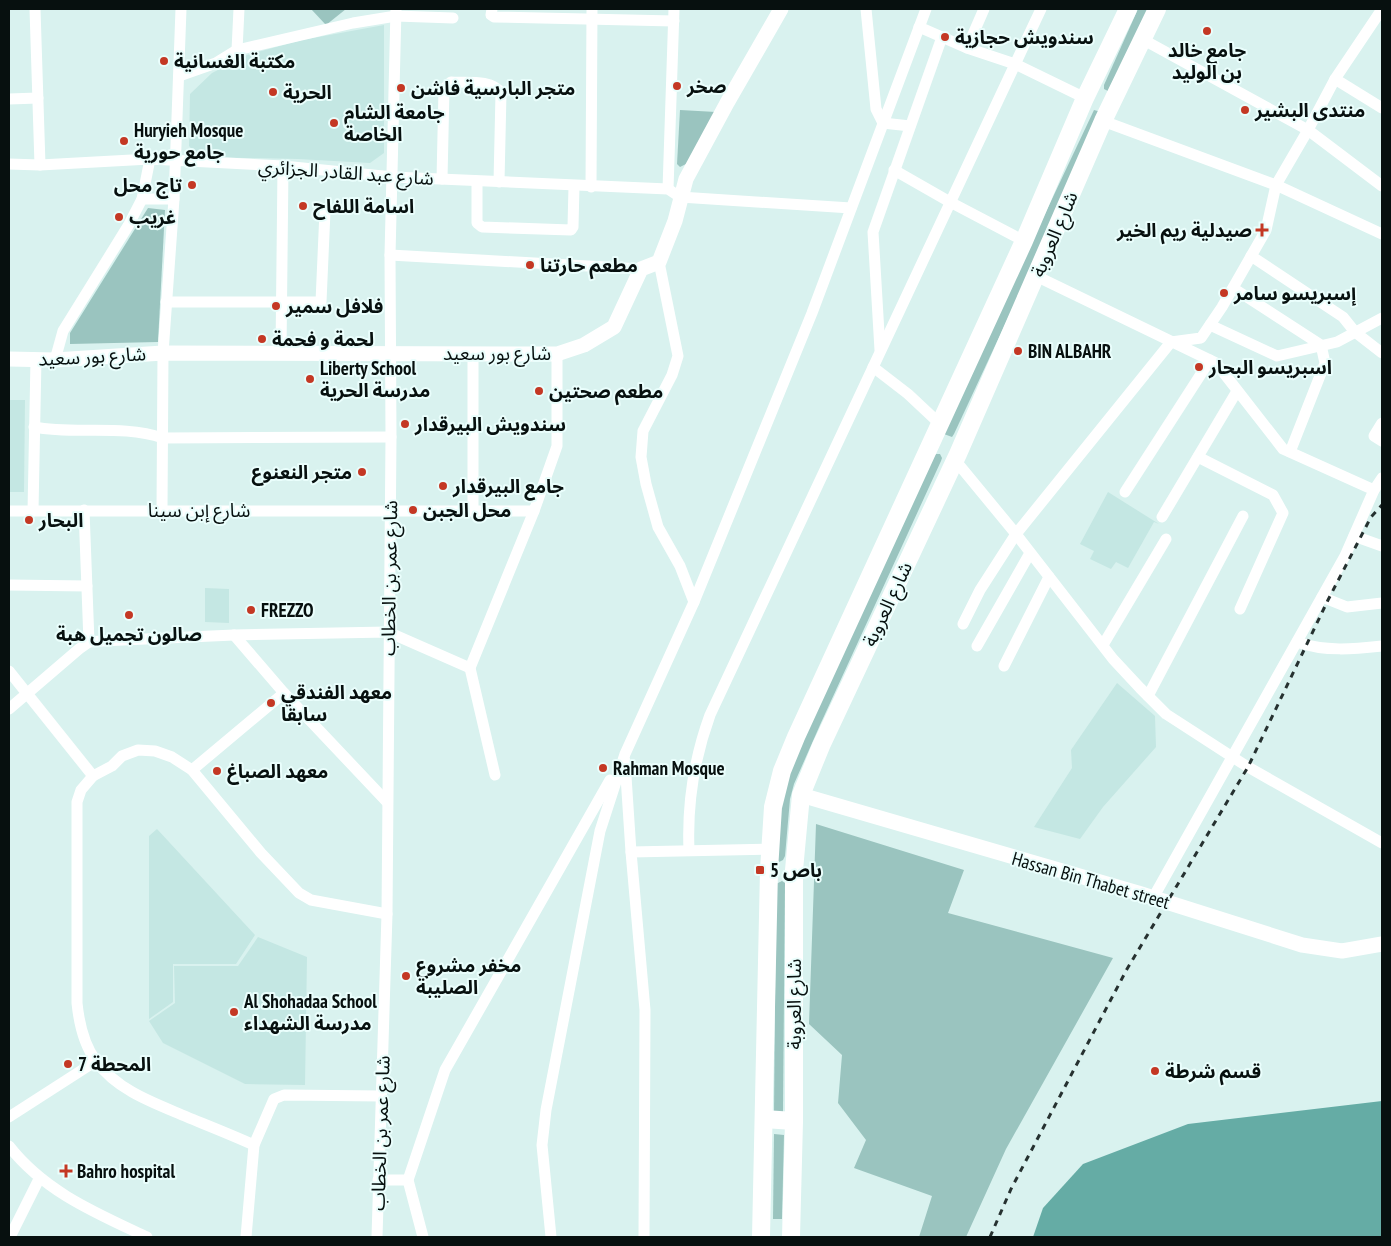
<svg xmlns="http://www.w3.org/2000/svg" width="1391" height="1246" font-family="'PT Sans Narrow','Noto Sans Arabic',sans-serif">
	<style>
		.built { fill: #c4e7e3 }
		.green { fill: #9ac4bf }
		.water { fill: #65aca5 }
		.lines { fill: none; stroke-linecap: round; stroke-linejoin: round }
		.street { stroke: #fff; stroke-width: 11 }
		.secondary { stroke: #fff; stroke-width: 15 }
		.primary { stroke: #fff; stroke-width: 18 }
		.rail { stroke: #263130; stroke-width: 3; stroke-dasharray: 6 6; stroke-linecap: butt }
		.poi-dot { fill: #c43824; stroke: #eafefc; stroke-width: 2 }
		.labels { text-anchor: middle; stroke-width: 4; stroke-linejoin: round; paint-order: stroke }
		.poi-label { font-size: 19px; font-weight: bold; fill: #07100f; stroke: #eafefc; text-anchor: start }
		.street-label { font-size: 19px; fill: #07100f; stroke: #eafefc }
	</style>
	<rect width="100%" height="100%" fill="#d9f2ef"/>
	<g class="built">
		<path d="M384,25V153L370,163L298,159L199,157L189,146L190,94L212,73L247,55L302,40Z"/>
		<path d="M9,400H25L24,492H9Z"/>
		<path d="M1108,492L1159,524L1154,522L1128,568L1116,562L1111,569L1090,559L1094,551L1080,544Z"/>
		<path d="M205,588L229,589V623L205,622Z"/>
		<path d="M1117,683L1155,716L1156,747L1103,807L1080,839L1034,827L1072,768L1071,750Z"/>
		<path d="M157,829L255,935L236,964H173V1002L149,1019V836Z"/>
		<path d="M258,937L307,957L305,1085L245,1084L163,1043L149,1021L175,1003L174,966H238Z"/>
	</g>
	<g class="green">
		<path d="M311,9H346L326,25Z"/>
		<path d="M1138,9H1150L1108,91L1104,89V85Z"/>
		<path d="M680,110L716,112L688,163L680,167L677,164Z"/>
		<path d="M1094,110L1101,112L1102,116L954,434L952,437L944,434V428Z"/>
		<path d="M148,208L165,210L158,342L70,344V333Z"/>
		<path d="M936,454H940L942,458L941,461L820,725L794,784L790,799L785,856L783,860L779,862L776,858L778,817L792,764L934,456Z"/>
		<path d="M816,824L964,870L948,913L1113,958L1006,1149L966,1237H919L932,1196L854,1168L866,1140L838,1103L842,1055L809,1024Z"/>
		<path d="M782,881L785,883L783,1113H774L776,884Z"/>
		<path d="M774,1134L784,1135L782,1219H773Z"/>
	</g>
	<path class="water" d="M1382,1101V1237H1033L1043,1208L1083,1164L1188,1124Z"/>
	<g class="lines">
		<g class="street">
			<path d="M35,9L40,165"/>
			<path d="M492,9L491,15L494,17L674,21"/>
			<path d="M866,9L876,109L883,123L910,126"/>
			<path d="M919,27L967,48L1015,64L1085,98"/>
			<path d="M1142,39L1308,130L1382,186"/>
			<path d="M967,48L984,9"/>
			<path d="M237,50L239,9"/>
			<path d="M179,76L216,63L237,50L353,23L396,16L453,18"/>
			<path d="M1335,79L1382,108"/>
			<path d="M9,99L38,98"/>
			<path d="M1103,121L1276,185L1382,234"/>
			<path d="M9,164L40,165L150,159L283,166L393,177L668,189L680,197L851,208"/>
			<path d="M894,170L950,202L1024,241"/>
			<path d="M442,179L444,89L451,82C466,83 492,79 501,93L499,182"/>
			<path d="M477,181V223L482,227L571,230L573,227L574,186"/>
			<path d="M591,187L592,9"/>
			<path d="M668,189L674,9"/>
			<path d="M142,199H174"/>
			<path d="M390,255L641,269"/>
			<path d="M1251,256L1343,317L1355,332L1382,353"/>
			<path d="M659,262L678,356L672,375L643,431L641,457L646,484L658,527L680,566L694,602"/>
			<path d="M1036,276L1216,363L1283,449L1374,490"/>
			<path d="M1233,288L1321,345L1325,363L1290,452"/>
			<path d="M166,302H321L325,211"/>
			<path d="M1210,325L1277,356L1337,342L1382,318"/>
			<path d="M880,350L873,232L942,37"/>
			<path d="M281,352L283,166"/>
			<path d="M473,353V511"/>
			<path d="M55,360L63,331L128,226L142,199L150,159"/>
			<path d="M873,367L908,394L940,424"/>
			<path d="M1382,423L1374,436L1382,441"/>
			<path d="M34,427C76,435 121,424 163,438L391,437"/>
			<path d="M1198,457L1273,495L1283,513L1240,609"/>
			<path d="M955,460L1016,534L1113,659L1140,688L1166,714L1248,767L1382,843"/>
			<path d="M1125,492L1210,360"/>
			<path d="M84,510L89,642"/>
			<path d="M162,510L163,353L174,199L181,9"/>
			<path d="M9,511H534"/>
			<path d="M33,511L36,359"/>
			<path d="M1162,517L1237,391"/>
			<path d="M1354,536L1382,546"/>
			<path d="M9,585L87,586"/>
			<path d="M1322,597L1347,607L1382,603"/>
			<path d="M963,624L980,590L1016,534L1171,342L1201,338L1222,307L1266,230L1276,185L1308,130L1335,79L1382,9"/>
			<path d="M234,635L284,693L387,802"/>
			<path d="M1297,642C1325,652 1354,649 1382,646"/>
			<path d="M1103,645L1166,539"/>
			<path d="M977,646L1030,553"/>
			<path d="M1004,666L1049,577"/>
			<path d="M470,668L495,775"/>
			<path d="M9,671L93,776"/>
			<path d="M1148,696L1243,516"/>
			<path d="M9,709L79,649L89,642L101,641L234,635L388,632L470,668L534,511L557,446V354"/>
			<path d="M625,761L631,852L645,1010L644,1237"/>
			<path d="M192,770L284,693"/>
			<path d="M689,850C687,803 694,759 710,715L1041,9"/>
			<path d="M631,852L770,849"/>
			<path d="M1153,898L1345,556L1374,490L1382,478"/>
			<path d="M9,1117L96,1061"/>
			<path d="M254,1145C232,1135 209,1126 187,1117C154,1103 118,1091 96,1061C84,1045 79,1023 77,1003V802L81,790L93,776L112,766L122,756L138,750L155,751L172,757L192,770L261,853L299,893L311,900L387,914"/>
			<path d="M9,1146C45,1192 96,1213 147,1237"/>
			<path d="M378,1180H408"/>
			<path d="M10,1237L39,1179"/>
			<path d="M246,1237L254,1145L274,1099L284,1095L381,1096"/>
			<path d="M377,1237L387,914L391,437L390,255L396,9"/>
			<path d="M423,1237L408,1180L445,1070L610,780"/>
			<path d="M551,1237L542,1145L546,1110L600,831L625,754L694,602L812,313L926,9"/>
		</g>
		<g class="secondary">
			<path d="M9,359L55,360L163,353L557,354L584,345L614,327L641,269L659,262L675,221L686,179L727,103L781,9"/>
			<path d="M801,795L1138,893L1302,945L1342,951L1382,944"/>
		</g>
		<g class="primary">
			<path d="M764,1119L794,1121"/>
			<path d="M761,1237L769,870L773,807L782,771L796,737L1024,241L1085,98L1128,9"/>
			<path d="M791,1237L794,1121V870L801,795L821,746L958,454L1103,121L1157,9"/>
		</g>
		<path class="rail" d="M990,1237L1011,1189L1127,969L1248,767L1328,600L1371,517L1382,505"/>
	</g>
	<g class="poi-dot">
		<circle cx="1207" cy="31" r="5"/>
		<circle cx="945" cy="37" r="5"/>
		<circle cx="164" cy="61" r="5"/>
		<circle cx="677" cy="86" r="5"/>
		<circle cx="401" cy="88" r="5"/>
		<circle cx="273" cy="92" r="5"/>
		<circle cx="1245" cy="110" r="5"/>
		<circle cx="334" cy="123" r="5"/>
		<circle cx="124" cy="141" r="5"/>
		<circle cx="192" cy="185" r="5"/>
		<circle cx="303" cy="206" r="5"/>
		<circle cx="119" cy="217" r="5"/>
		<path d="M1259.5 222.5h5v5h5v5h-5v5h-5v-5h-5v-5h5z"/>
		<circle cx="530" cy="265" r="5"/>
		<circle cx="1224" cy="293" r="5"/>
		<circle cx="276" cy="306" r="5"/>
		<circle cx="262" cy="339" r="5"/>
		<circle cx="1018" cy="351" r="5"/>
		<circle cx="1199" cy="367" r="5"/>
		<circle cx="310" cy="379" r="5"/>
		<circle cx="539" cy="391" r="5"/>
		<circle cx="405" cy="424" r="5"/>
		<circle cx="362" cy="472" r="5"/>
		<circle cx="443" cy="486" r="5"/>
		<circle cx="413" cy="510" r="5"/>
		<circle cx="29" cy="520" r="5"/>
		<circle cx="251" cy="610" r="5"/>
		<circle cx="129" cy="615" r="5"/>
		<circle cx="271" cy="703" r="5"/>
		<circle cx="603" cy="768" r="5"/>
		<circle cx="217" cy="771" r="5"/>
		<rect x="755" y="865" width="10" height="10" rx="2.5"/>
		<circle cx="406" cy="976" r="5"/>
		<circle cx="234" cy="1012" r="5"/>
		<circle cx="68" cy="1064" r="5"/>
		<circle cx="1155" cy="1071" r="5"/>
		<path d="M63.5 1163.5h5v5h5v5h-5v5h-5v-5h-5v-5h5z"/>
	</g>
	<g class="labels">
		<g class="poi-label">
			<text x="955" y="44">سندويش حجازية</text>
			<text x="1207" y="57" text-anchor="middle">جامع خالد<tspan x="1207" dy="22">بن الوليد</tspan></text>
			<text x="174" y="68">مكتبة الغسانية</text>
			<text x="687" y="93">صخر</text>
			<text x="411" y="95">متجر البارسية فاشن</text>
			<text x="283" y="99">الحرية</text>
			<text x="1255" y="117">منتدى البشير</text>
			<text x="344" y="119">جامعة الشام<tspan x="344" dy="22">الخاصة</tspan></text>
			<text x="134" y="137">Huryieh Mosque<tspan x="134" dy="22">جامع حورية</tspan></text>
			<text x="182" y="192" text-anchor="end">تاج محل</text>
			<text x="313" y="213">اسامة اللفاح</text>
			<text x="129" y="224">غريب</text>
			<text x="1252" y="237" text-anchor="end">صيدلية ريم الخير</text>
			<text x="540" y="272">مطعم حارتنا</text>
			<text x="1234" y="300">إسبريسو سامر</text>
			<text x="286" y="313">فلافل سمير</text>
			<text x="272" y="346">لحمة و فحمة</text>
			<text x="1028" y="358">BIN ALBAHR</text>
			<text x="1209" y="374">اسبريسو البحار</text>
			<text x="320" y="375">Liberty School<tspan x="320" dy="22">مدرسة الحرية</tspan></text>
			<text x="549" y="398">مطعم صحتين</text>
			<text x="415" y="431">سندويش البيرقدار</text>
			<text x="352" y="479" text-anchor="end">متجر النعنوع</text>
			<text x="453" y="493">جامع البيرقدار</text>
			<text x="423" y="517">محل الجبن</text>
			<text x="39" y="527">البحار</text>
			<text x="261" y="617">FREZZO</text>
			<text x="129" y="641" text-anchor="middle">صالون تجميل هبة</text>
			<text x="281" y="699">معهد الفندقي<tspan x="281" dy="22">سابقا</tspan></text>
			<text x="613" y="775">Rahman Mosque</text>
			<text x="227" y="778">معهد الصباغ</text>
			<text x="770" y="877">باص 5</text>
			<text x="416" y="972">مخفر مشروع<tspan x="416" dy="22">الصليبة</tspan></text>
			<text x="244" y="1008">Al Shohadaa School<tspan x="244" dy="22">مدرسة الشهداء</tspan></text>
			<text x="78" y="1071">المحطة 7</text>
			<text x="1165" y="1078">قسم شرطة</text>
			<text x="77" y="1178">Bahro hospital</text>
		</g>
		<g class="street-label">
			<text transform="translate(346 172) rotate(4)" y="7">شارع عبد القادر الجزائري</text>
			<text transform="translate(1054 234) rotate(-67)" y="7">شارع العروبة</text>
			<text x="497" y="360">شارع بور سعيد</text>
			<text transform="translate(92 356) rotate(-3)" y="7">شارع بور سعيد</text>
			<text x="199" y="517">شارع إبن سينا</text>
			<text transform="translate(389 578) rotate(-89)" y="7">شارع عمر بن الخطاب</text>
			<text transform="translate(887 604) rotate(-65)" y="7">شارع العروبة</text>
			<text transform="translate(1091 880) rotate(16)" y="7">Hassan Bin Thabet street</text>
			<text transform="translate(794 1004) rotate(-90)" y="7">شارع العروبة</text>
			<text transform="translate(380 1133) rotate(-88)" y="7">شارع عمر بن الخطاب</text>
		</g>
	</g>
	<rect width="1391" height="1246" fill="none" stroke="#07100f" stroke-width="20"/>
</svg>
